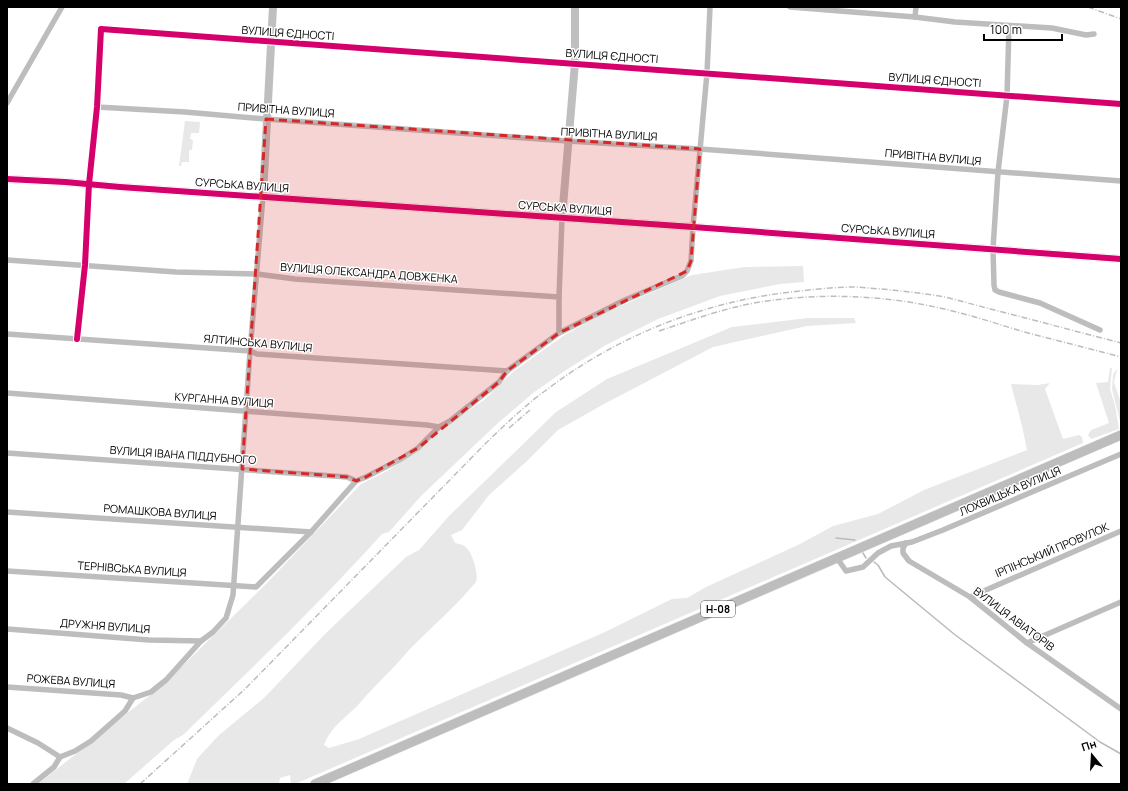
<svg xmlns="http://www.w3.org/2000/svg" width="1128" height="791" font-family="Manrope,sans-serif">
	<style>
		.green { fill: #e8e8e8 }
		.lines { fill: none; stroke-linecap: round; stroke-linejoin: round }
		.stream { stroke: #bababa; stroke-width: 1.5 }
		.primary-casing { stroke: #dbdbdb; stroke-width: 10 }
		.street { stroke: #bdbdbd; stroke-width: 5.5 }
		.secondary { stroke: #bfbfbf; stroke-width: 8 }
		.primary { stroke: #bdbdbd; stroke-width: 9 }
		.rail { stroke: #bdbdbd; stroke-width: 1.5; stroke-dasharray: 6 2 1 2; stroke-linecap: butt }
		.cycleway-casing { stroke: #fff; stroke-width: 8 }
		.cycleway { stroke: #d6006c; stroke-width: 6 }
		.marked { fill: #d62828; fill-opacity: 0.2; stroke: #d62828; stroke-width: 3; stroke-dasharray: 8 5; stroke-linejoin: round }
		.labels { text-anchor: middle; stroke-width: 3; stroke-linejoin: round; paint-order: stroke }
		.shield { fill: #fff; stroke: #4c4c4c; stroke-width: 1 }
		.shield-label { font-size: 10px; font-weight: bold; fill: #000 }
		.street-label { font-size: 11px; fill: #000; stroke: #fff }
	</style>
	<rect width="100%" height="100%" fill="#fff"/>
	<g class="green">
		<path d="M185,121L200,122L199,133H191L190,139L193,140L192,150H189V162H182L181,166H179Z"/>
		<path d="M803,266L804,282L780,284L720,296L658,319L606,345L563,372L533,393L498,423L422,495L389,532L382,534C319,604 251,669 183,735L174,740L124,784H38L164,684L266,584L361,484L387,471L421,449L441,429L484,400L514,371L563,336L604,313L692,275L745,267Z"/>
		<path d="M808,318H854L856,323L807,326L713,347L604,404L558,430L526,462L489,495L462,530L451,535L455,543C458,544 462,544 464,546C472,550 479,574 476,582C458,604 436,623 416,643C407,651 400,661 391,670C380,681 369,692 359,704C347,717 330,727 324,745L329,748L359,739L605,632L672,599L687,598L706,587L800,544L833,526L878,514L924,490L1027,450L1022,426L1011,384L1038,385L1050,383L1045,389L1063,439L1079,435L1082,437L1083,443L295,784H291L290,775L280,778L279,784H187L197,759L218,736L265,697L326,633L406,557L419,550L449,516L556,412L607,379L732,327Z"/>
		<path d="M1110,368H1112L1110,389L1115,405L1119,429L1091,439L1088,435L1091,430L1109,423L1096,383L1108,382Z"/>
		<path d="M1116,370H1117L1114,382L1120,400H1121V425L1112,389L1113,375Z"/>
	</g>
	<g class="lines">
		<g class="stream">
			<path d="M836,538L855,540"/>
			<path d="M863,553L866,558"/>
			<path d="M874,562L878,565L885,577L954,634L1100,742L1121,754"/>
		</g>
		<g class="primary-casing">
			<path id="primary" d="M315,784L1121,435"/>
		</g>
		<g class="street">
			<path d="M790,7L915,17L955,22L1052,28L1086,35L1094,34"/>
			<path d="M915,17L916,7"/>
			<path d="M1009,26L1007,96L998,172L993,249L994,285L995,290L999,292L1040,303L1100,330"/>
			<path d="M7,103L62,7"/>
			<path d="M97,107L185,112L266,119L568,141L700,149L1121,181"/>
			<path d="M7,260L176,272L257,274L295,279L559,297V333L625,300L682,276L687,271L691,261L693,227L707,73L710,7"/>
			<path d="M559,297L562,218"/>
			<path d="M7,334L250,351L257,354L507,371"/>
			<path d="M77,339L85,265L89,184L97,107L101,29L1121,104"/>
			<path d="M7,393L427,425L439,427"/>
			<path d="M7,453L347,477L356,481"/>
			<path d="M7,512L311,532"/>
			<path d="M906,543L903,548V553L909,561L970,597L1027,643L1121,709"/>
			<path d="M837,558L846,571L863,567L878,553L891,546L912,542L943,530L1121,454"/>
			<path d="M7,571L256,587L311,532L356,481L366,477L401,459L418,448L439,427L450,421L499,382L507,371L559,333"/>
			<path d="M970,597L1121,531"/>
			<path d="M7,629L149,640L201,641"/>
			<path d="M1027,643L1121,602"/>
			<path d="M7,687L121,695L133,698"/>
			<path d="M7,728L38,743L60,757"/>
			<path d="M33,784L54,767L60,757L75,751L91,741L125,711L133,698L151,692L166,680L201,641L213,632L226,618L233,595L250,351L263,196"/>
		</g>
		<g class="secondary">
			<path d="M7,179L65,182L120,187L693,227L1121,259"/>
			<path d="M263,196L273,7"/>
			<path d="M562,218L575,63V7"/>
		</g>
		<use href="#primary" class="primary"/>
		<g class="rail">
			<path d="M1088,7L1121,19"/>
			<path d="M659,331C695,319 730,306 767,301C830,292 898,296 960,313C980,318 1001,325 1021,331C1054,340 1088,348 1121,357"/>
			<path d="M509,428L530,410"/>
			<path d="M140,784L245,689L486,443C505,425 524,406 545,391C619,334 708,300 800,291C818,289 837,287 855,287C885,289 915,292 945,297L1121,343"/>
		</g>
		<g class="cycleway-casing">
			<g id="cycleway">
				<path d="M7,179L65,182L120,187L693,227L1121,259"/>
				<path d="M77,339L85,265L89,184L97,107L101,29L1121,104"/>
			</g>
		</g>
		<use href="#cycleway" class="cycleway"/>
	</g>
	<path class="marked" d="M266,119L700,149L691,261L687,271L559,333L507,371L499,382L418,448L366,477L356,481L347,477L242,469Z"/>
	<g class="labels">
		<rect class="shield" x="701" y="601" width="34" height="16" rx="3"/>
		<g class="shield-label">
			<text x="718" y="613">Н-08</text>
		</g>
		<g class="street-label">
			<text transform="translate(288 33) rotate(4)" y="4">ВУЛИЦЯ ЄДНОСТІ</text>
			<text transform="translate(612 56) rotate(4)" y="4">ВУЛИЦЯ ЄДНОСТІ</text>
			<text transform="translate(935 80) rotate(4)" y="4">ВУЛИЦЯ ЄДНОСТІ</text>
			<text transform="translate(286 110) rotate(4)" y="4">ПРИВІТНА ВУЛИЦЯ</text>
			<text transform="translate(609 134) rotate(3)" y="4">ПРИВІТНА ВУЛИЦЯ</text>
			<text transform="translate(933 157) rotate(5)" y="4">ПРИВІТНА ВУЛИЦЯ</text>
			<text transform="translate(242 185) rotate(4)" y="4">СУРСЬКА ВУЛИЦЯ</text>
			<text transform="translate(565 208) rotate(4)" y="4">СУРСЬКА ВУЛИЦЯ</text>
			<text transform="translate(888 231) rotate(4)" y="4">СУРСЬКА ВУЛИЦЯ</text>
			<text transform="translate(369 273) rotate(4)" y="4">ВУЛИЦЯ ОЛЕКСАНДРА ДОВЖЕНКА</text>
			<text transform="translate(258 343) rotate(5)" y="4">ЯЛТИНСЬКА ВУЛИЦЯ</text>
			<text transform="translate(224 400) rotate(4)" y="4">КУРГАННА ВУЛИЦЯ</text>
			<text transform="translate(183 455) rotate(4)" y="4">ВУЛИЦЯ ІВАНА ПІДДУБНОГО</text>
			<text transform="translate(1010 491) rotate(-23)" y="4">ЛОХВИЦЬКА ВУЛИЦЯ</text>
			<text transform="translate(160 512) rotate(4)" y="4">РОМАШКОВА ВУЛИЦЯ</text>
			<text transform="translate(1052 550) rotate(-23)" y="4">ІРПІНСЬКИЙ ПРОВУЛОК</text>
			<text transform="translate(132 569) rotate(4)" y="4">ТЕРНІВСЬКА ВУЛИЦЯ</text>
			<text transform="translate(1014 619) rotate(37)" y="4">ВУЛИЦЯ АВІАТОРІВ</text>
			<text transform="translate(105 626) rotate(4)" y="4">ДРУЖНЯ ВУЛИЦЯ</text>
			<text transform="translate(71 681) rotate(4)" y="4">РОЖЕВА ВУЛИЦЯ</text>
		</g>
	</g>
	<rect width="1128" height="791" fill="none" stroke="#000000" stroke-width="16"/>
	<g transform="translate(1092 755) rotate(342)" stroke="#ffffff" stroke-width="3" paint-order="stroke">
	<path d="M0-3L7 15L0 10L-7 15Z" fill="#000000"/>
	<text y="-6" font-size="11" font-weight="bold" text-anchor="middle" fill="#000000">Пн</text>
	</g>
	<path d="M984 34v6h78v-6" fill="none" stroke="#000000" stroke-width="2"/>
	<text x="990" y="34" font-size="12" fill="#000000" stroke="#ffffff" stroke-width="3" paint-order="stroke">100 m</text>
</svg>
